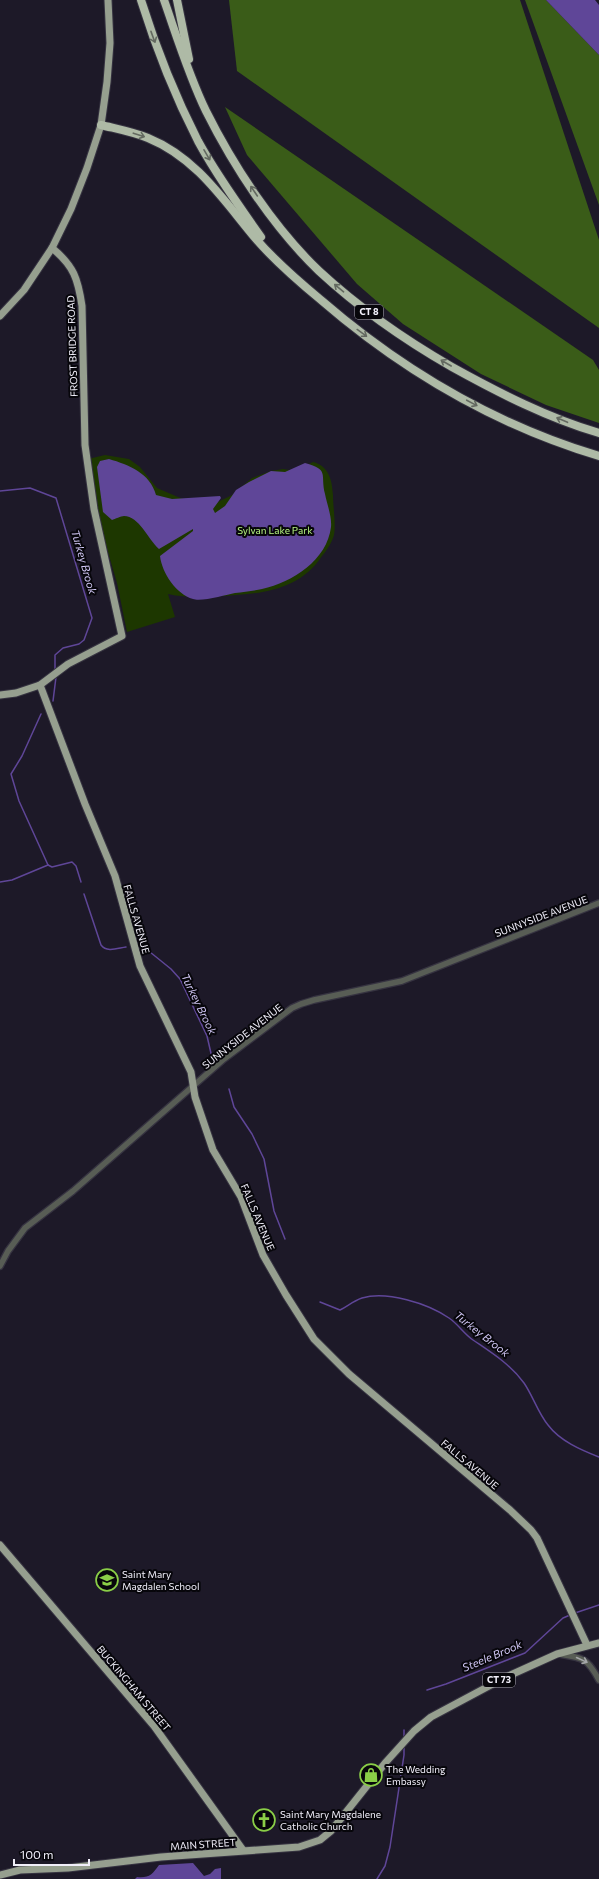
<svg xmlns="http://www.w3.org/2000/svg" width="599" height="1879" font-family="Commissioner,sans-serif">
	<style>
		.green { fill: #1d3700 }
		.forest { fill: #3a5c18 }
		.water { fill: #5f4698 }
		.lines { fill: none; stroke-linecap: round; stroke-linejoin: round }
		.stream { stroke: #5f4698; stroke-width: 1.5 }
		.minor-casing { stroke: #363341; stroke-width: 8 }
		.major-casing { stroke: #363341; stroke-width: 9 }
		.highway-casing { stroke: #363341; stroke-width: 10 }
		.minor { stroke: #585d55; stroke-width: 5.5 }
		.major { stroke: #969f8f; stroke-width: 7 }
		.highway { stroke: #aebaa6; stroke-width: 8 }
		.oneway { stroke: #636960 }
		.oneway2 { stroke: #a4a6a8 }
		.labels { text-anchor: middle; stroke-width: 4; stroke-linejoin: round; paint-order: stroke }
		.shield { fill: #07060b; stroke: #aba9b2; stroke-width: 1 }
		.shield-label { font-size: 9px; font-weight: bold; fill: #f1effa }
		.street-label { font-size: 10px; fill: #f1effa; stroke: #07060b }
		.park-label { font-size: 10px; fill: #b4f27f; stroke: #07060b }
		.poi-label { font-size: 10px; fill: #f1effa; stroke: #07060b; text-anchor: start }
		.water-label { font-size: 11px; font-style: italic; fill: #d1c7f5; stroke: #07060b }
	</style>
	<rect width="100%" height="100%" fill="#1d1928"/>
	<path class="green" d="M105,455L129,459L140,467L157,488L178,497L199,504L216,503L232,495L252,478L271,471L283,469L296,471L313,462C329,466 332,480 333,495C333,506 336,524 334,535C332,542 327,550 322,556C299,591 260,594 222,596C204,597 186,598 168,594L175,617L127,632L117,583L98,518L88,459Z"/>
	<g class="forest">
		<path d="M229,0H520L599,240V328L237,71Z"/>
		<path d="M525,0H546L599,55V205Z"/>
		<path d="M225,107L593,360L599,370V423L546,405L481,374L403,324L357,284L247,155Z"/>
	</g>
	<g class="water">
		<path d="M546,0H595L599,5V55Z"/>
		<path d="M109,459C129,465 150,473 156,495L172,499L220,496L221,498L213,509L215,513L225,506L236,490L249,482L271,471L285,472L305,463C330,470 320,474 325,494C327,504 332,517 331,527C327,560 293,582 262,589C254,591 244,592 235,593C226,595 201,602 193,599C176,594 162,573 160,556L193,531V529L159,549C148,539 139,516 124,516C121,516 115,519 112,520L103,512L97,467L100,461Z"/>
		<path d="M193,1863L204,1876L210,1874L215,1869L221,1868V1879H135L137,1877C149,1878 152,1875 159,1865Z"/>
	</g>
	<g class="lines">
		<g class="stream">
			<path d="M0,491L30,488L56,498L92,618L84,640L79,644L63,648L55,655V669"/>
			<path d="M53,701L56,677"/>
			<path d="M41,714L22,756L11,774L19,801L48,865"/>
			<path d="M48,865L52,867L72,862L76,866L81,882"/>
			<path d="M0,882L12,880L48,865"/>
			<path d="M84,894L101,945C107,953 118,948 126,947"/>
			<path d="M140,947L145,948L171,969L180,979L207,1036L213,1062"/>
			<path d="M229,1089L234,1107L252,1134L264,1159L274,1211L285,1239"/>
			<path d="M320,1302L340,1310C348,1306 353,1301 362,1298C387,1291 427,1303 449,1318C458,1324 464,1334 473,1340C492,1353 510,1364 524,1383C533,1396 538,1413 548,1425C560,1441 581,1450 599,1457"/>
			<path d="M575,1613L599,1605"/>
			<path d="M427,1690L446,1684L525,1653L563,1618L570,1615"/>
			<path d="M404,1730V1737"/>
			<path d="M377,1879L385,1866L390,1847L404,1755V1745"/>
		</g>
		<g class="minor-casing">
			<g id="minor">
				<path d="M0,1266L8,1251L25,1228L73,1191L224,1059L292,1008L301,1004L314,1000L402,981L599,903"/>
				<path d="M559,1654C584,1658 587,1658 599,1680"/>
			</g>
		</g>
		<g class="major-casing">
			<g id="major">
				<path d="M0,316L24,290L52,248L71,209L87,168L101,125L107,82L110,43L108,0"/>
				<path d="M40,685L85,804L115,876L140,966L191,1072L195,1097L213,1150L241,1197L263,1255L286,1295L314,1339L349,1374L510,1510L531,1530L537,1538L587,1645"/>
				<path d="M0,695L16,693L40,685L68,664L122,636L94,509L85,445L82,306C78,279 74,266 52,248"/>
				<path d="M0,1545L154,1726L243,1850"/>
				<path d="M0,1875L20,1870L68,1868L161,1857L299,1847L320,1840L331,1831L386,1762L414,1731L431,1717L504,1678L557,1654L599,1643"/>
			</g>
		</g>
		<g class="highway-casing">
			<g id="highway">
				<path d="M141,0C156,48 175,96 198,141C216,174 239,206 261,237"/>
				<path d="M164,0C177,37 189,76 206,111C234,167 274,228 319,271C359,308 405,340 452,367C499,393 548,418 599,433"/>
				<path d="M177,0L189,59"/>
				<path d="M101,125C117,129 133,132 148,138C197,158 224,201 256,239C275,261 298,281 321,300C402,370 496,425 599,456"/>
			</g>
		</g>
		<use href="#minor" class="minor"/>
		<use href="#major" class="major"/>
		<use href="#highway" class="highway"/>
	</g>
	<defs><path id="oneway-shaft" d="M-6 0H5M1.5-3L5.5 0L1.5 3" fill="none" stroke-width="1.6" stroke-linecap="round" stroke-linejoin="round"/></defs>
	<g class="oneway">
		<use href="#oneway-shaft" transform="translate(153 37) rotate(70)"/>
		<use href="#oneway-shaft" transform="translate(139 135) rotate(18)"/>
		<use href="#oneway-shaft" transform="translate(207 155) rotate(60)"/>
		<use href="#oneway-shaft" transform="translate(254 191) rotate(-124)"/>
		<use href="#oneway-shaft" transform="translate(339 288) rotate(-140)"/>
		<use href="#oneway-shaft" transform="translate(362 333) rotate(36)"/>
		<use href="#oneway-shaft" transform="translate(446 363) rotate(-150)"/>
		<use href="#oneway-shaft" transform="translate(472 403) rotate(28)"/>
		<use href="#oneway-shaft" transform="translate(562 420) rotate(-157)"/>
	</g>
	<use class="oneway2" href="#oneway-shaft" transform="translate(582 1660) rotate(25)"/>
	<defs>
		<g id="school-ring" transform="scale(1.15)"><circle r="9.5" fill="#07060b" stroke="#8ace47" stroke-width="1.5"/><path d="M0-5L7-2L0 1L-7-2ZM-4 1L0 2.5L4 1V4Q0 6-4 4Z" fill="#8ace47"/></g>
		<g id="shop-ring" transform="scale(1.15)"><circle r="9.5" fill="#07060b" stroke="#8ace47" stroke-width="1.5"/><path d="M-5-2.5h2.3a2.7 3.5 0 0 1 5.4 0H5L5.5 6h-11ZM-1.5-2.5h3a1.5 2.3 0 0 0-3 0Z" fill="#8ace47"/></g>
		<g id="church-ring" transform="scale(1.15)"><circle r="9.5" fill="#07060b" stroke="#8ace47" stroke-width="1.5"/><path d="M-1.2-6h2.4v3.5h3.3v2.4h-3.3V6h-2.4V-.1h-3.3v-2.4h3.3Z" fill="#8ace47"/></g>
	</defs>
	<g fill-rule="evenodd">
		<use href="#school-ring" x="107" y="1580"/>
		<use href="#shop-ring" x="371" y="1775"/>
		<use href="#church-ring" x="264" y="1820"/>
	</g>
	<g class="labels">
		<g class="shield">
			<rect x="355" y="305" width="28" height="14" rx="3"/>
			<rect x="483" y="1673" width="32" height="14" rx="3"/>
		</g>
		<g class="shield-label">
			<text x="369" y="315">CT 8</text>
			<text x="499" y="1683">CT 73</text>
		</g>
		<g class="street-label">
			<text transform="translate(72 346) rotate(-92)" y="4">FROST BRIDGE ROAD</text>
			<text transform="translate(541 916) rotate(-21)" y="4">SUNNYSIDE AVENUE</text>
			<text transform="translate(137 919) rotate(74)" y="4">FALLS AVENUE</text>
			<text transform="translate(242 1036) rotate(-38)" y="4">SUNNYSIDE AVENUE</text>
			<text transform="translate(258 1217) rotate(67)" y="4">FALLS AVENUE</text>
			<text transform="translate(470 1464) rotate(40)" y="4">FALLS AVENUE</text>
			<text transform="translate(134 1688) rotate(50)" y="4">BUCKINGHAM STREET</text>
			<text transform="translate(203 1844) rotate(-4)" y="4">MAIN STREET</text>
		</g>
		<g class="park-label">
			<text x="275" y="534">Sylvan Lake Park</text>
		</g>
		<g class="poi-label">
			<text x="122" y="1578">Saint Mary<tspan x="122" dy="12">Magdalen School</tspan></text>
			<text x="386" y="1773">The Wedding<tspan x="386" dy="12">Embassy</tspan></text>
			<text x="280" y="1818">Saint Mary Magdalene<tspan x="280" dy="12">Catholic Church</tspan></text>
		</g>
		<g class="water-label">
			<text transform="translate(84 562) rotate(74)" y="4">Turkey Brook</text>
			<text transform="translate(199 1004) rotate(64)" y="4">Turkey Brook</text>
			<text transform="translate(482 1334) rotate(38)" y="4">Turkey Brook</text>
			<text transform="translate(492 1656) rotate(-23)" y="4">Steele Brook</text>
		</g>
	</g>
	<path d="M14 1859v6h75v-6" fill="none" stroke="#f1effa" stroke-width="2"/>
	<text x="20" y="1859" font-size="12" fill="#f1effa" stroke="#07060b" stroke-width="3" paint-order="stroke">100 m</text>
</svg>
